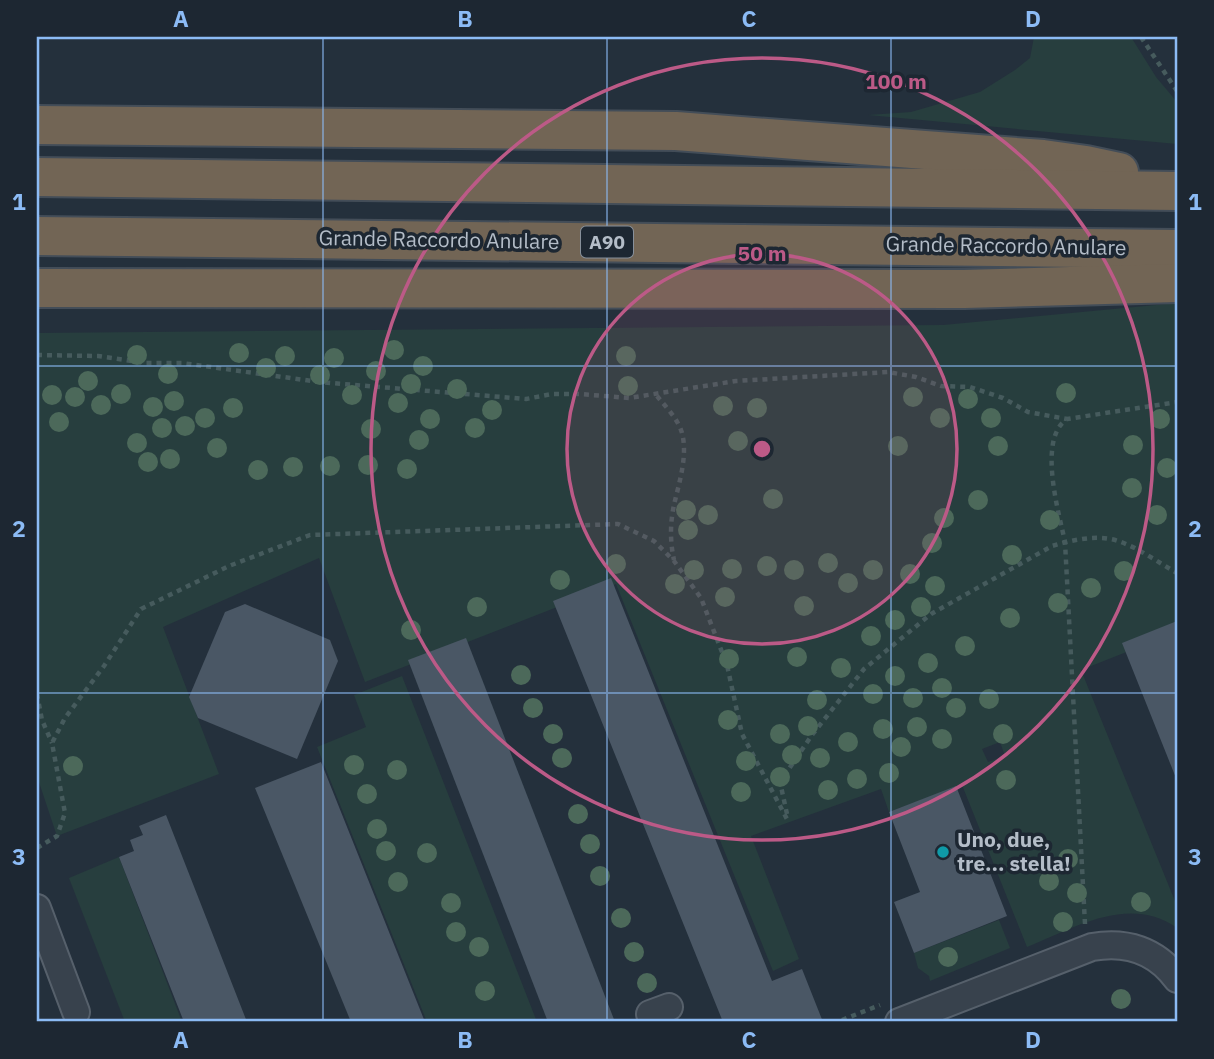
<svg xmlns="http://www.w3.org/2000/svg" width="1214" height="1059" font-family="'IBM Plex Sans',sans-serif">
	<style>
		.green { fill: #273e3e; fill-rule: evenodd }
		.building { fill: #4a5765 }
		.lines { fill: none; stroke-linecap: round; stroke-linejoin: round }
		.minor-casing { stroke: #56606b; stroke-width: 30 }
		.highway-casing { stroke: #434d58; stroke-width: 42 }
		.path { stroke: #465b5d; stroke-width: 4.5; stroke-dasharray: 5 5; stroke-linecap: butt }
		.minor { stroke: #38424d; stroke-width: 26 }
		.highway { stroke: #726555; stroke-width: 38 }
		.tree { fill: #4c695a }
		.grid { fill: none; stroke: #8cbbf5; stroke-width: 2; stroke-opacity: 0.55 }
		.ring { fill: none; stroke: #bc5a87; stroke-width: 3.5 }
		.culture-dot { fill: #0f9aa8; stroke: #1d2732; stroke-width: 2.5 }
		.labels { text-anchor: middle; stroke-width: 7; stroke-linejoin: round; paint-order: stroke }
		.shield { fill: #1d2732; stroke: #87909b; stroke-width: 2 }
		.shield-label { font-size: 19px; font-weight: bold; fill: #b4bdc8 }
		.street-label { font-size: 21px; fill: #b4bdc8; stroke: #1d2732 }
		.poi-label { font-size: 21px; font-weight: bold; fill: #b4bdc8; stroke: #1d2732; text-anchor: start }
		.centre { fill: #bc5a87; stroke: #1d2732; stroke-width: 3.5 }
		.ring-label { font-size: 21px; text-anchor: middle; font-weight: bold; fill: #bc5a87; stroke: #1d2732; stroke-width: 7; stroke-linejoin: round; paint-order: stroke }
		.neatline { fill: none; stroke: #8cbbf5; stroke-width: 2.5 }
		.grid-label { font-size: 23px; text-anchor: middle; font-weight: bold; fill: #8cbbf5 }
	</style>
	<rect width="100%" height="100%" fill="#24303c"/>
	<g class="green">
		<path d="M1034,37H1131L1156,77L1177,102V144L868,115L911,112L980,92L1015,70L1030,58Z"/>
		<path d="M1177,303V632L1081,670L1177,906V928C1129,894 1074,928 1027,947L962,785L889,812L881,789L751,836L799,959L773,971L616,584L365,682L319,558L163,627L219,774L57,836L39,782L37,783V333L943,325ZM1000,742L1005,756L988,762L982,749Z"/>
		<path d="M402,676L537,1022H427L317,747L366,727L354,695Z"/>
		<path d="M119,857L182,1022H125L69,878Z"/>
		<path d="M999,920L1010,948L930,981L929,976L918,968L914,953Z"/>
	</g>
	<g class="building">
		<path d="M611,578L772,981L802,969L823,1022H723L553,601Z"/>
		<path d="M245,604L330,640L338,661L297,759L198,718L189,697L225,612Z"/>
		<path d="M1177,621V777L1176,778L1122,643Z"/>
		<path d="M466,638L615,1022H548L408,660Z"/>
		<path d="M321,762L425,1022H351L255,788Z"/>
		<path d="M956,786L1007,916L914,953L894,902L920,892L889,812Z"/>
		<path d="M166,815L247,1022H184L119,857L134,851L130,840L143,835L139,826Z"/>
	</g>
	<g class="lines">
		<g class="minor-casing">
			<g id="minor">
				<path d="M37,908L76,1012"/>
				<path d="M650,1014L669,1007"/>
				<path d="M899,1022L1092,947C1126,941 1156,950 1177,979"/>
			</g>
		</g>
		<g class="highway-casing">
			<g id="highway">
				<path d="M37,125L676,131L1043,159L1086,165L1119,172"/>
				<path d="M37,177L1177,191"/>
				<path d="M37,236L1177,249"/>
				<path d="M37,288L964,289L1177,283"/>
			</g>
		</g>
		<g class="path">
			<path d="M1141,37L1177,91"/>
			<path d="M37,355L98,356L145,363H182L319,382L526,399L552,394H580L629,398L736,381L888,372L916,377L941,386L970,387L1003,398L1028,412L1067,419"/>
			<path d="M657,396C666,407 678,419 682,433C688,456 679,483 674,505C670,523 670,542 674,560"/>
			<path d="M37,694L42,720L52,743"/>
			<path d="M787,814L780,782L812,735L864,669L931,614L1052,546C1072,540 1098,534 1118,541C1139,548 1159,563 1177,573"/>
			<path d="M37,848L57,836L65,813L52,743L65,718L104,666L141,609L229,566L310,535L618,524L654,541L674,561L701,598L727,665L742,734L788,821"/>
			<path d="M1085,924L1065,542C1059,513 1037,439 1067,419L1177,402"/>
			<path d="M842,1020L880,1005"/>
		</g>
		<use href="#minor" class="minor"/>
		<use href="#highway" class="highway"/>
	</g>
	<g class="tree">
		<circle cx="394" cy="350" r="10"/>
		<circle cx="239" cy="353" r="10"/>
		<circle cx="137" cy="355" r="10"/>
		<circle cx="285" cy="356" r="10"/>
		<circle cx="626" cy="356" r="10"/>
		<circle cx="334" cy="358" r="10"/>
		<circle cx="423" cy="366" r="10"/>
		<circle cx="266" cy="368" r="10"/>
		<circle cx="376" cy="371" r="10"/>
		<circle cx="168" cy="374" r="10"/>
		<circle cx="320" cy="375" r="10"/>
		<circle cx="88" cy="381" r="10"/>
		<circle cx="411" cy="384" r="10"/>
		<circle cx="628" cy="386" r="10"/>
		<circle cx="457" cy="389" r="10"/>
		<circle cx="1066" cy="393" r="10"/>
		<circle cx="121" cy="394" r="10"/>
		<circle cx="52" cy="395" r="10"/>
		<circle cx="352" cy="395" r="10"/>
		<circle cx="75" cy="397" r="10"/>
		<circle cx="913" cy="397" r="10"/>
		<circle cx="968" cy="399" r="10"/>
		<circle cx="174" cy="401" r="10"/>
		<circle cx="398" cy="403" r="10"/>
		<circle cx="101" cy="405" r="10"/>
		<circle cx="723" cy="406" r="10"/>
		<circle cx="153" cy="407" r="10"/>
		<circle cx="233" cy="408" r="10"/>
		<circle cx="757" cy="408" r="10"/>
		<circle cx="492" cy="410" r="10"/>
		<circle cx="205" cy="418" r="10"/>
		<circle cx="940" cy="418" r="10"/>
		<circle cx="991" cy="418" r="10"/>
		<circle cx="430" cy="419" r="10"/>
		<circle cx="1160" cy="419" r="10"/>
		<circle cx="59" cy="422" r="10"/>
		<circle cx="185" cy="426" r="10"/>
		<circle cx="162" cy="428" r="10"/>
		<circle cx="475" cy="428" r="10"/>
		<circle cx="371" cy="429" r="10"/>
		<circle cx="419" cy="440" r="10"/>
		<circle cx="738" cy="441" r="10"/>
		<circle cx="137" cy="443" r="10"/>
		<circle cx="1133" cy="445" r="10"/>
		<circle cx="898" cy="446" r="10"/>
		<circle cx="998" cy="446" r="10"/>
		<circle cx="217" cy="448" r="10"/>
		<circle cx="170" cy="459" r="10"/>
		<circle cx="148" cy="462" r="10"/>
		<circle cx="368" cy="465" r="10"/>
		<circle cx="330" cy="466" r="10"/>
		<circle cx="293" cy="467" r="10"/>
		<circle cx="1167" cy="468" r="10"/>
		<circle cx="407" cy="469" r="10"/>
		<circle cx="258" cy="470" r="10"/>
		<circle cx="1132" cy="488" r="10"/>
		<circle cx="773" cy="499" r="10"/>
		<circle cx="978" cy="500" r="10"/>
		<circle cx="686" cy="510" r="10"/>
		<circle cx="708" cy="515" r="10"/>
		<circle cx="1157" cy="515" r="10"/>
		<circle cx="944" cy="518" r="10"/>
		<circle cx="1050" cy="520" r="10"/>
		<circle cx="688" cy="530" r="10"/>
		<circle cx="932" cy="543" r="10"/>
		<circle cx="1012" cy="555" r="10"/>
		<circle cx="828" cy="563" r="10"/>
		<circle cx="616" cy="564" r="10"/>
		<circle cx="767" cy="566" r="10"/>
		<circle cx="732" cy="569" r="10"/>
		<circle cx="694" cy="570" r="10"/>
		<circle cx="794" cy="570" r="10"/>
		<circle cx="873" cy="570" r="10"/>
		<circle cx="1124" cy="571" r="10"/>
		<circle cx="910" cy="574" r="10"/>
		<circle cx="560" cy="580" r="10"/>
		<circle cx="848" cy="583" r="10"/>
		<circle cx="675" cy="584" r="10"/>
		<circle cx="935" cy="586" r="10"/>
		<circle cx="1091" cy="588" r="10"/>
		<circle cx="725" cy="597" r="10"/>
		<circle cx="1058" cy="603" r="10"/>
		<circle cx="804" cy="606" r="10"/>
		<circle cx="477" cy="607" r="10"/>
		<circle cx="921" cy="607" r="10"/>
		<circle cx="1010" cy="618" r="10"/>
		<circle cx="895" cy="620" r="10"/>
		<circle cx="411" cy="630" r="10"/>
		<circle cx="871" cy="636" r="10"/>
		<circle cx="965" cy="646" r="10"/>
		<circle cx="797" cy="657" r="10"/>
		<circle cx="729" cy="659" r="10"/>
		<circle cx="928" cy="663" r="10"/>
		<circle cx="841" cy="668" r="10"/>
		<circle cx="521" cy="675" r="10"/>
		<circle cx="895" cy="676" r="10"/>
		<circle cx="942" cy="688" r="10"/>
		<circle cx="873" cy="694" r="10"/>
		<circle cx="913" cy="698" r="10"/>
		<circle cx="989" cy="699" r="10"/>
		<circle cx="817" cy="700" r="10"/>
		<circle cx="533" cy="708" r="10"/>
		<circle cx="956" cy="708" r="10"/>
		<circle cx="728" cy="720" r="10"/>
		<circle cx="808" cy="726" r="10"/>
		<circle cx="917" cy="727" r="10"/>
		<circle cx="883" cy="729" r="10"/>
		<circle cx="553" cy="734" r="10"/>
		<circle cx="780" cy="734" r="10"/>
		<circle cx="1003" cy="734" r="10"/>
		<circle cx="942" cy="739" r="10"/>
		<circle cx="848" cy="742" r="10"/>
		<circle cx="901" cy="747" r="10"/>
		<circle cx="792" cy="755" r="10"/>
		<circle cx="562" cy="758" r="10"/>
		<circle cx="820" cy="758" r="10"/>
		<circle cx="746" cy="761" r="10"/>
		<circle cx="354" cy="765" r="10"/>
		<circle cx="73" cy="766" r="10"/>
		<circle cx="397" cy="770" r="10"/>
		<circle cx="889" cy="773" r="10"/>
		<circle cx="780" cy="777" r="10"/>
		<circle cx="857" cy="779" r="10"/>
		<circle cx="1006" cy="780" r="10"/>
		<circle cx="828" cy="790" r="10"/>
		<circle cx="741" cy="792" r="10"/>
		<circle cx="367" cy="794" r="10"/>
		<circle cx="578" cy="814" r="10"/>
		<circle cx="377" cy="829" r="10"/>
		<circle cx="590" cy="844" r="10"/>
		<circle cx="386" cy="851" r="10"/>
		<circle cx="427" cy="853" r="10"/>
		<circle cx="1068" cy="859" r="10"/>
		<circle cx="600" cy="876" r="10"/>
		<circle cx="1049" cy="881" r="10"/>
		<circle cx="398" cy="882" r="10"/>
		<circle cx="1077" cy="893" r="10"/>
		<circle cx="1141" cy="902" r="10"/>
		<circle cx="451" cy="903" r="10"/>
		<circle cx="621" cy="918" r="10"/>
		<circle cx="1063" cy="922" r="10"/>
		<circle cx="456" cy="932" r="10"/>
		<circle cx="479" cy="947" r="10"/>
		<circle cx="634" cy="952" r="10"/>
		<circle cx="948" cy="957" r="10"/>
		<circle cx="647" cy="983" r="10"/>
		<circle cx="485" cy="991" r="10"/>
		<circle cx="1121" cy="999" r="10"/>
	</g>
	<path class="grid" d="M323,37V1022M607,37V1022M891,37V1022M37,366H1177M37,693H1177"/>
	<circle cx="762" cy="449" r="195" fill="#bc5a87" fill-opacity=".12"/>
	<g class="ring">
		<circle cx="762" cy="449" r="195"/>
		<circle cx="762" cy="449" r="391"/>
	</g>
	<circle class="culture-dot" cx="943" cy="852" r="7"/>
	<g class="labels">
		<rect class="shield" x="581" y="226.5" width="52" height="31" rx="5"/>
		<g class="shield-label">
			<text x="607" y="249">A90</text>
		</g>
		<g class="street-label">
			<text transform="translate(439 240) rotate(1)" y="7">Grande Raccordo Anulare</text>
			<text transform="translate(1006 246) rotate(1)" y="7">Grande Raccordo Anulare</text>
		</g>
		<g class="poi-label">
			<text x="957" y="847">Uno, due,<tspan x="957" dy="24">tre... stella!</tspan></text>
		</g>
	</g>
	<circle cx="762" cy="449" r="10" class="centre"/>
	<g class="ring-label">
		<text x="896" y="89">100 m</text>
		<text x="762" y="261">50 m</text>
	</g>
	<rect width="1214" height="1059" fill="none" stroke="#1d2732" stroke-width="77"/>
	<rect x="38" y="38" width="1138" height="982" class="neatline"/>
	<g class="grid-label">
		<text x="181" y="27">A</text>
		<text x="465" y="27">B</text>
		<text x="749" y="27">C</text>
		<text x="1033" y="27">D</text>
		<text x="19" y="210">1</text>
		<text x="1195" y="210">1</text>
		<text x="19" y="537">2</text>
		<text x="1195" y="537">2</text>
		<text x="19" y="865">3</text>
		<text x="1195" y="865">3</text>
		<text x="181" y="1048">A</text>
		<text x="465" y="1048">B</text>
		<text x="749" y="1048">C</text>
		<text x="1033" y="1048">D</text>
	</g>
</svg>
